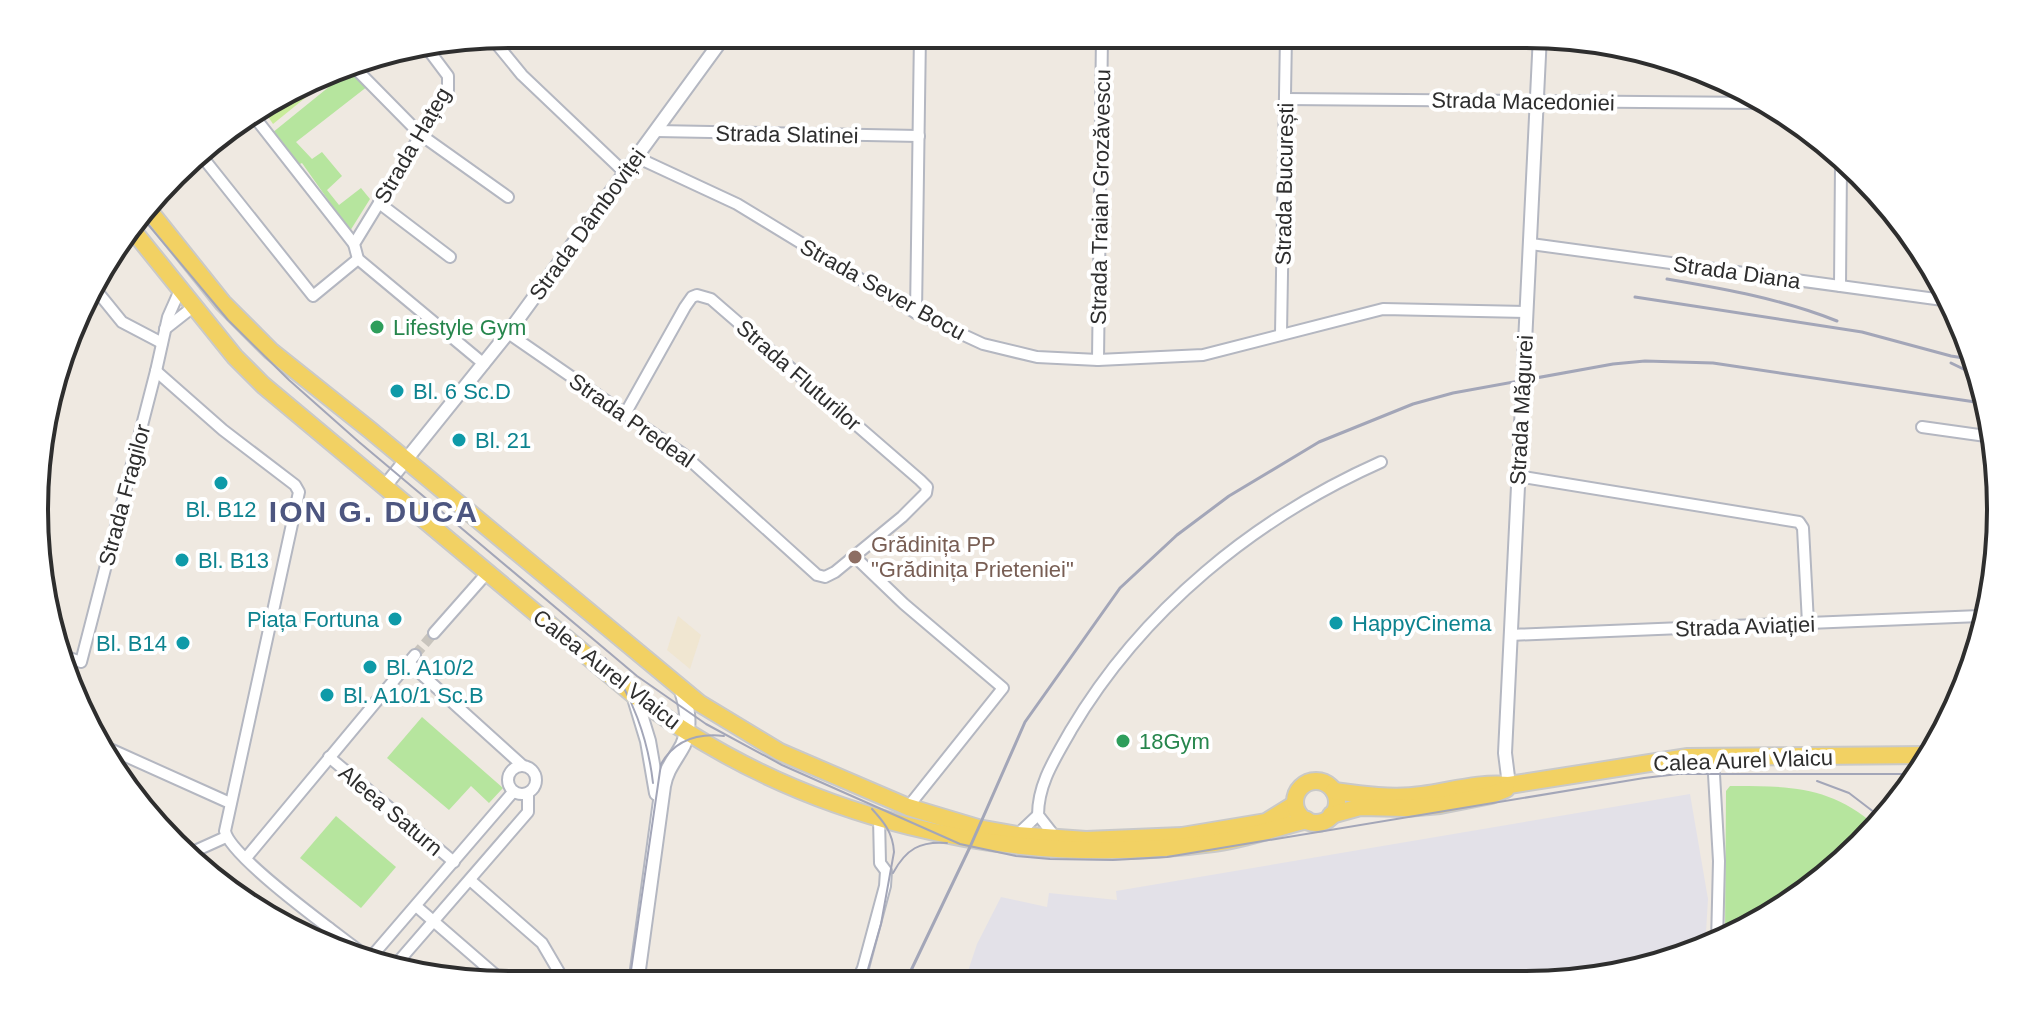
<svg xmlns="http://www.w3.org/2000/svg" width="2035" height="1019" font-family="Arial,sans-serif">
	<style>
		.industrial { fill: #e3e1e8 }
		.education { fill: #f0e6d1 }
		.green { fill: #b6e59e }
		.pitch { fill: #c9ec9a }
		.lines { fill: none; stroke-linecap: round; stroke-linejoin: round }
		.minor-tunnel { stroke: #c8c4bd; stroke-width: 10; stroke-dasharray: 10 5; stroke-linecap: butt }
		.minor-casing { stroke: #b4b7c1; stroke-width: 14 }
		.tertiary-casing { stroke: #b4b7c1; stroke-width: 16 }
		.secondary-casing { stroke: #b4b7c1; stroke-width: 18 }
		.primary-casing { stroke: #c9c9c9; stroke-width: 20 }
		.minor { stroke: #fff; stroke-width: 10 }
		.tertiary { stroke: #fff; stroke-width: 12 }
		.secondary { stroke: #fff; stroke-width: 14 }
		.primary { stroke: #f2d163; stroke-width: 16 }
		.tram { stroke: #a3a6b8; stroke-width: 2 }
		.rail { stroke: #a3a6b8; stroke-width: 3 }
		.leisure-dot { fill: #2e9e5b; stroke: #fff; stroke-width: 3 }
		.culture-dot { fill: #0f9aa8; stroke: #fff; stroke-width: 3 }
		.education-dot { fill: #8d6e63; stroke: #fff; stroke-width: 3 }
		.labels { text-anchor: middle; stroke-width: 8; stroke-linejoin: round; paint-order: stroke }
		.street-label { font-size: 22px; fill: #2e2e2e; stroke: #fff }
		.leisure-label { font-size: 22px; fill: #27864d; stroke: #fff; text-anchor: start }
		.culture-label { font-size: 22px; fill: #0d838f; stroke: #fff; text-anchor: start }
		.education-label { font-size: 22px; fill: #785e54; stroke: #fff; text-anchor: start }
		.district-label { font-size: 30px; font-weight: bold; letter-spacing: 2px; fill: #4d5680; stroke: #fff }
		.rim { fill: none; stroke: #2e2e2e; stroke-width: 4 }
	</style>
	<rect width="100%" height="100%" fill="#efe9e1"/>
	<path class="industrial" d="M1690,794L1708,899L1705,949L1587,981L968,983V971L977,944L1001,897L1047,907L1049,893L1117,900L1116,891Z"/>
	<path class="education" d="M678,616L701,635L690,669L667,650Z"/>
	<g class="green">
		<path d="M351,69L368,86L296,142L312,159L322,152L342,176L327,190L339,205L361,188L370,199L350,231L302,163L298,165L272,133Z"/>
		<path d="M422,717L503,788L489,803L471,786L449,810L387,758Z"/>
		<path d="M1730,786C1787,786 1830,785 1876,826L1815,887L1725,939L1726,791Z"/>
		<path d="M336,816L396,867L361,908L300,858Z"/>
	</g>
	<path class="pitch" d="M347,64L273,124L263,109Z"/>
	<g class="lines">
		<path class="minor-tunnel" d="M415,655L434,633"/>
		<g class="minor-casing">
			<g id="minor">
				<path d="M491,37L522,75L624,172"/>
				<path d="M427,48L448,76V90L354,244L358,259L484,364"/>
				<path d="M350,63L421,135L508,197"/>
				<path d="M1285,99L1761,103"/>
				<path d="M253,115L354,244"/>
				<path d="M656,131L919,136"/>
				<path d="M200,154L313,296L358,259"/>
				<path d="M636,157L737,204L916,313L983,344L1037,357L1098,360L1203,355L1383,309L1526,312"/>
				<path d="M379,203L450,257"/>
				<path d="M1531,244L1943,300"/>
				<path d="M1840,286L1841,164"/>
				<path d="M96,290L122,322L162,343"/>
				<path d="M916,313L920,34"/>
				<path d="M165,329L193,307"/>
				<path d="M508,333L683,454L817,575L825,577L835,572L902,517L926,493L927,487L920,480L711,299L697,295L692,297L685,307L625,414"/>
				<path d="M1281,334L1286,35"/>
				<path d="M1098,360L1102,35"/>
				<path d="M156,371L223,430L295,485L299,492L225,831C230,857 336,933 362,953"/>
				<path d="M1922,427L1986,436"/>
				<path d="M1517,476L1799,522L1803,528L1808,623"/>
				<path d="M855,557L904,604L1003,688L908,807"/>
				<path d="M434,633L487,573"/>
				<path d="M1510,635L1980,616"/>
				<path d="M64,656L81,662L156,371L168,317L180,290"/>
				<path d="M408,662L523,766"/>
				<path d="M101,745L230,803"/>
				<path d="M329,757L454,862"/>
				<path d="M1713,757L1719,861L1717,943"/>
				<circle cx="522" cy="780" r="14"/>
				<path d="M1017,835L1038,815"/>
				<path d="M1056,838L1038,815C1038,783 1056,757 1071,730C1142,610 1255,518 1381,462"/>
				<path d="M186,855L226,837"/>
				<path d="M246,858L415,655"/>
				<path d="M470,880L542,943L566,984"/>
				<path d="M416,906L506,984"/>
				<path d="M318,941L329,928"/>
				<path d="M372,956L513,792"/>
				<path d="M398,962L528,812V793"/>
				<path d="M856,983L863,968L885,886L886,871L880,863L879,818"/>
			</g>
		</g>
		<g class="tertiary-casing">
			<g id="tertiary">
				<path d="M385,486L508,333L726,34"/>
				<path d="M1509,785L1505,753L1540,35"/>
			</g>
		</g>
		<g class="secondary-casing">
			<g id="secondary">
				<path d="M634,695L648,741L657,793"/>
				<path d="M636,984L663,786C666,769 675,760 683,745C691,728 687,704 681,688"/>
			</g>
		</g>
		<g class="primary-casing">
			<g id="primary">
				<path d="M148,209L223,303L271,351L370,430L699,703L780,752L908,807L978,828L1017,835L1086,840L1182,836L1266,822L1295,804"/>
				<path d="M131,228L235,357L263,385L634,695C798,820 1010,870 1213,843C1245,839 1275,828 1307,820"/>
				<circle cx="1316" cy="802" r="21"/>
				<path d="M1334,791C1363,795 1393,799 1422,795C1451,791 1480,782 1509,785L1688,757L1930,755"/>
				<path d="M1331,815L1360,807L1406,808L1440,805L1491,795L1506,789"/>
			</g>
		</g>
		<use href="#minor" class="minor"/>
		<use href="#tertiary" class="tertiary"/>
		<use href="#secondary" class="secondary"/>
		<use href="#primary" class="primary"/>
		<g class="tram">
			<path d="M141,216L228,320L289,380L359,442L637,676L706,724L782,765L960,844L1016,856L1050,859L1113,860L1167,857L1644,778L1678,774H1918"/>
			<path d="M605,658C632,694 648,739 653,783"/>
			<path d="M1817,781L1849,793L1883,819"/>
			<path d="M893,873C906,849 920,841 947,843"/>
			<path d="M864,983L881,924L894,852C893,833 884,822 872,809"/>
			<path d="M629,984L661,764C675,740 697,733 724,736"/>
		</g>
		<g class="rail">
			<path d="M1667,279C1725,289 1782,299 1837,321"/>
			<path d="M1635,297L1862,332L1951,356L1976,360"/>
			<path d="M1951,363L1978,376"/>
			<path d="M905,983L970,847L1025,722L1120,588L1177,535L1229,496L1319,442L1413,404L1453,393L1613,364L1645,361L1713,363L1982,403"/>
		</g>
	</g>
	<g class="leisure-dot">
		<circle cx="377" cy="327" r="8"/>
		<circle cx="1123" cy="741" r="8"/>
	</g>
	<g class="culture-dot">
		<circle cx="397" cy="391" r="8"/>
		<circle cx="459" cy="440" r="8"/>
		<circle cx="221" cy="483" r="8"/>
		<circle cx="182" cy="560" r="8"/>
		<circle cx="395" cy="619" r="8"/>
		<circle cx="1336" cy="623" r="8"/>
		<circle cx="183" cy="643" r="8"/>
		<circle cx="370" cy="667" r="8"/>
		<circle cx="327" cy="695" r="8"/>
	</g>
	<circle class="education-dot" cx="855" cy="557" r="8"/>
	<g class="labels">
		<g class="street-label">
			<text transform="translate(1523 101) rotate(1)" y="8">Strada Macedoniei</text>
			<text transform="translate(787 134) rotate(1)" y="8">Strada Slatinei</text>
			<text transform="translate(412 145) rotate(-60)" y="8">Strada Hațeg</text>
			<text transform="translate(1284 184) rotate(-89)" y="8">Strada București</text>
			<text transform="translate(1100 197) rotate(-89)" y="8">Strada Traian Grozăvescu</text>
			<text transform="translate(587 224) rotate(-54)" y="8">Strada Dâmboviței</text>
			<text transform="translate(1737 272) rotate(8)" y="8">Strada Diana</text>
			<text transform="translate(883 289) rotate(29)" y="8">Strada Sever Bocu</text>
			<text transform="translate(799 375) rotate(41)" y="8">Strada Fluturilor</text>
			<text transform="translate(1521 410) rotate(-87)" y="8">Strada Măgurei</text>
			<text transform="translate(632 420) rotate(35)" y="8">Strada Predeal</text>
			<text transform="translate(124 495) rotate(-75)" y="8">Strada Fragilor</text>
			<text transform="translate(1745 626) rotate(-2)" y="8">Strada Aviației</text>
			<text transform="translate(607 669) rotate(38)" y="8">Calea Aurel Vlaicu</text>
			<text transform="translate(1743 760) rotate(-2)" y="8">Calea Aurel Vlaicu</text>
			<text transform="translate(391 810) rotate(40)" y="8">Aleea Saturn</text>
		</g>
		<g class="leisure-label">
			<text x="393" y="335">Lifestyle Gym</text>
			<text x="1139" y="749">18Gym</text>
		</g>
		<g class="culture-label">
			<text x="413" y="399">Bl. 6 Sc.D</text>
			<text x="475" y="448">Bl. 21</text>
			<text x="221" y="517" text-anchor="middle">Bl. B12</text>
			<text x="198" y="568">Bl. B13</text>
			<text x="379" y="627" text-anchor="end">Piața Fortuna</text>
			<text x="1352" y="631">HappyCinema</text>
			<text x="167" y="651" text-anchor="end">Bl. B14</text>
			<text x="386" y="675">Bl. A10/2</text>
			<text x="343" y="703">Bl. A10/1 Sc.B</text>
		</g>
		<g class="education-label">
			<text x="871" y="552">Grădinița PP<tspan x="871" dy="25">"Grădinița Prieteniei"</tspan></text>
		</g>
		<g class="district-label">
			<text x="374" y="522">ION G. DUCA</text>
		</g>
	</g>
	<path d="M0 0H2035V1019H0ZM509 48H1526A461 461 0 0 1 1987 509V510A461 461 0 0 1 1526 971H509A461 461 0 0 1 48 510V509A461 461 0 0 1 509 48Z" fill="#fff" fill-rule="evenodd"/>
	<path class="rim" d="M509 48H1526A461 461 0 0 1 1987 509V510A461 461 0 0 1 1526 971H509A461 461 0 0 1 48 510V509A461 461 0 0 1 509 48Z"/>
</svg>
